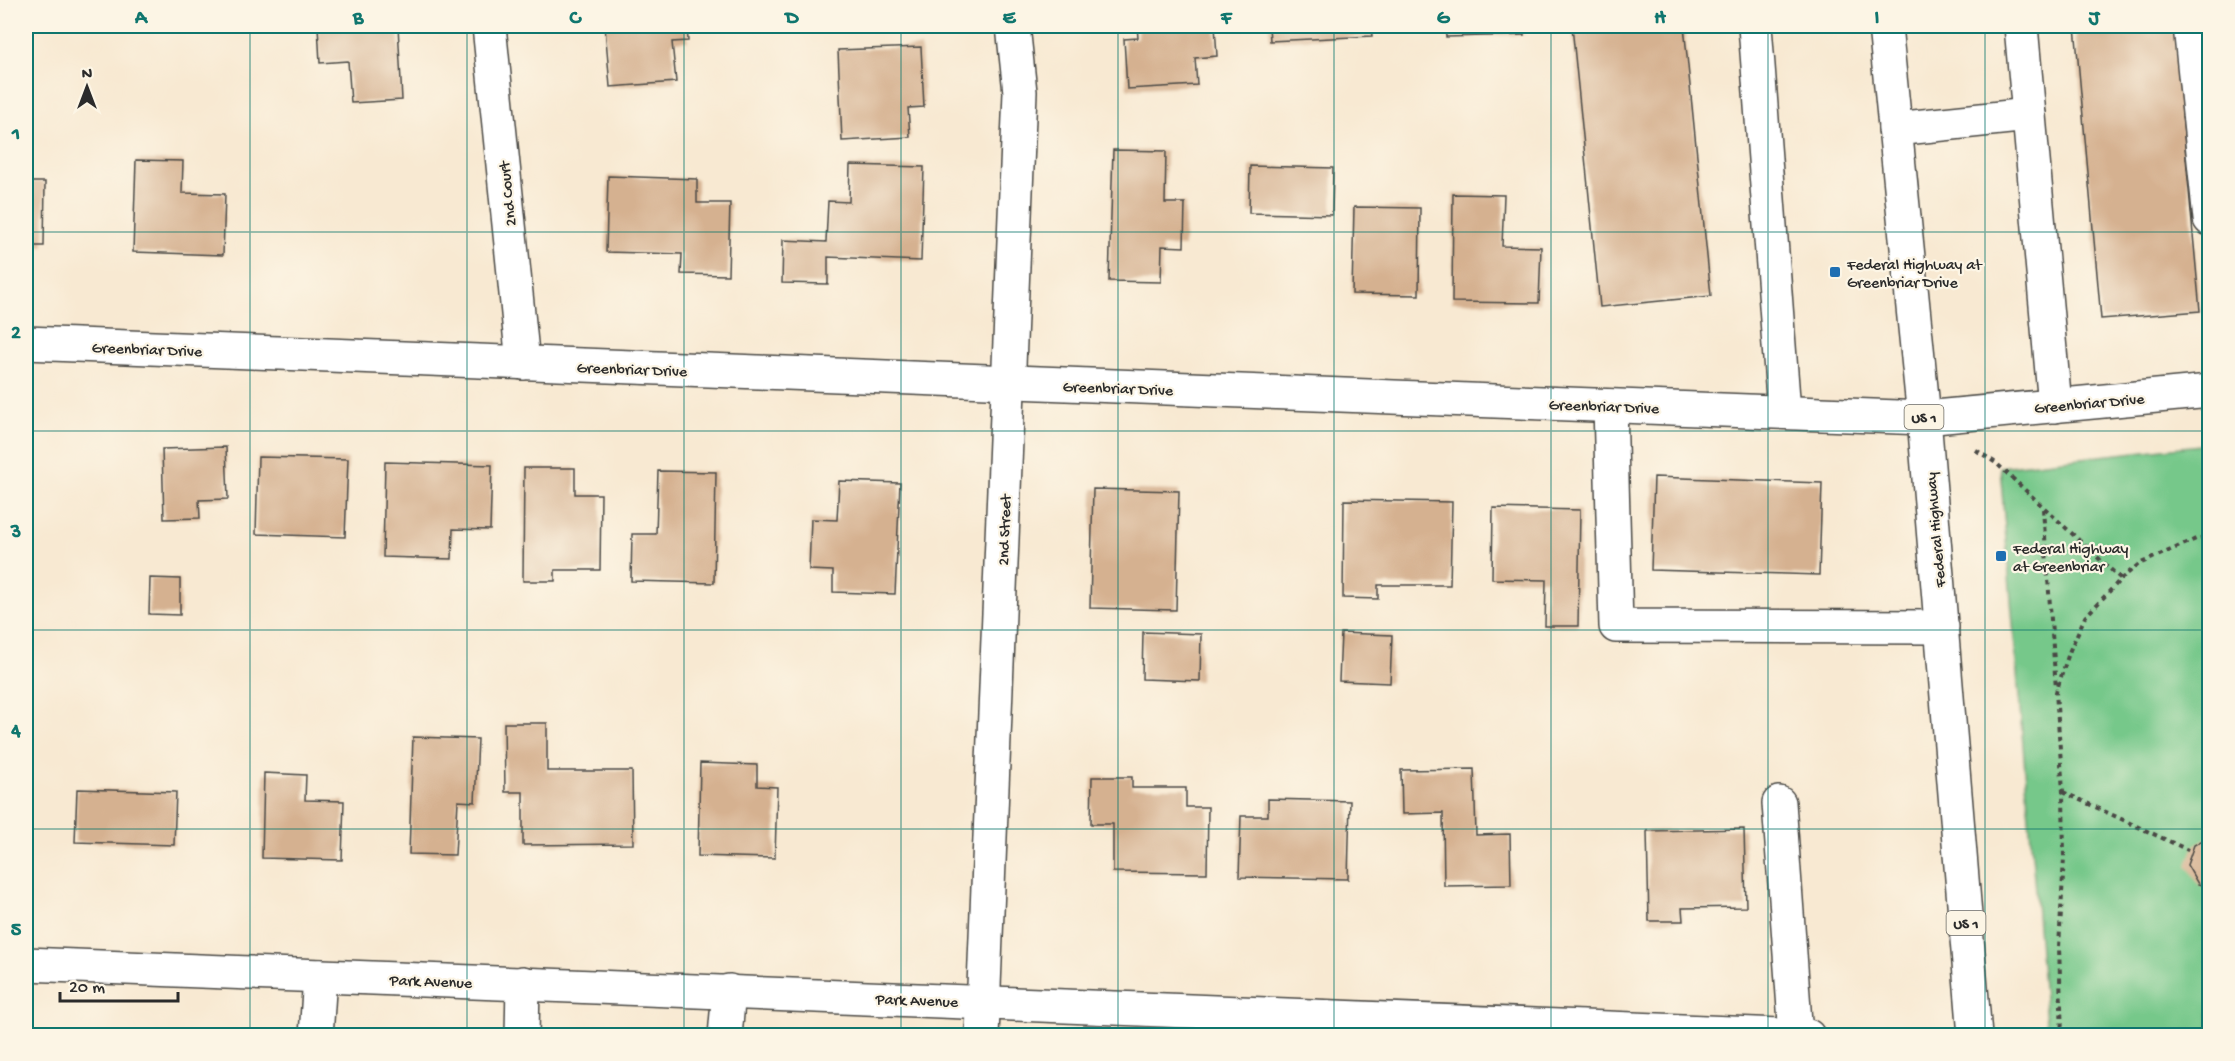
<svg xmlns="http://www.w3.org/2000/svg" width="2235" height="1061" font-family="'Gochi Hand',sans-serif">
	<style>
		.green { fill: #76c88a; stroke: #507a5a; stroke-width: 1.5 }
		.building { fill: #d5b190 }
		.lines { fill: none; stroke-linecap: round; stroke-linejoin: round }
		.minor-casing { stroke: #4a4844; stroke-width: 36 }
		.major-casing { stroke: #4a4844; stroke-width: 36 }
		.path { stroke: #4a4844; stroke-width: 4; stroke-dasharray: 4.5 4.5; stroke-linecap: butt }
		.minor { stroke: #fff; stroke-width: 33 }
		.major { stroke: #fff; stroke-width: 33 }
		.grid { fill: none; stroke: #0f766e; stroke-width: 1.5; stroke-opacity: 0.55 }
		.poi-dot { fill: #1f6fb2; stroke: #fcf5e5; stroke-width: 2 }
		.labels { text-anchor: middle; stroke-width: 4.5; stroke-linejoin: round; paint-order: stroke }
		.shield { fill: #fcf5e5; stroke: #6a6863; stroke-width: 1.5 }
		.shield-label { font-size: 15px; font-weight: bold; fill: #2b2b2b }
		.street-label { font-size: 16px; fill: #2b2b2b; stroke: #fcf5e5 }
		.poi-label { font-size: 16px; fill: #2b2b2b; stroke: #fcf5e5; text-anchor: start }
		.neatline { fill: none; stroke: #0f766e; stroke-width: 2 }
		.grid-label { font-size: 20px; text-anchor: middle; font-weight: bold; fill: #0f766e }
	</style>
	<rect width="100%" height="100%" fill="#fcf5e5"/>
	<filter id="ink" filterUnits="userSpaceOnUse"><feTurbulence type="fractalNoise" baseFrequency=".0167" numOctaves="2"/><feDisplacementMap in="SourceGraphic" scale="12" xChannelSelector="R" yChannelSelector="G"/><feConvolveMatrix kernelMatrix="1 2 1 2 8 2 1 2 1" color-interpolation-filters="sRGB"/></filter>
	<filter id="wash" filterUnits="userSpaceOnUse"><feTurbulence type="fractalNoise" baseFrequency=".008" numOctaves="4" result="noise"/><feDisplacementMap in="SourceGraphic" scale="24" xChannelSelector="R" yChannelSelector="G"/><feGaussianBlur stdDeviation="1.35" result="paint"/><feColorMatrix in="noise" values="0 0 0 0 0 0 0 0 0 0 0 0 0 0 0 0 0 1.4 0 .05"/><feComposite in="paint" operator="in"/></filter>
	<g filter="url(#wash)">
		<rect width="100%" height="100%" fill="#f8e9d2"/>
		<path class="green" d="M2209,444V1035H2047L2000,467Z"/>
		<g id="blocks">
			<g class="building">
				<path d="M318,26H398L402,100L351,103L348,61L320,63Z"/>
				<path d="M605,26H687L688,41L672,42L676,82L610,87Z"/>
				<path d="M1137,26H1215L1217,56L1195,58L1197,85L1127,89L1124,39L1138,38Z"/>
				<path d="M1269,26H1371L1372,36L1270,41Z"/>
				<path d="M1445,26H1523L1524,35L1446,37Z"/>
				<path d="M1572,26H1684L1711,296L1600,307Z"/>
				<path d="M2075,26H2174L2200,311L2101,319Z"/>
				<path d="M921,47L924,107L908,108L910,137L842,141L838,50Z"/>
				<path d="M1113,150L1166,151L1165,203H1185L1184,247L1162,246L1161,282L1109,281Z"/>
				<path d="M136,160L183,161L182,193L225,194L223,255L133,252Z"/>
				<path d="M850,165L924,167L921,261L828,257V284L782,283L783,240L826,242L828,201L849,202Z"/>
				<path d="M1250,166L1333,168L1332,215L1249,213Z"/>
				<path d="M608,176L697,179V203H730L728,275L681,274L682,254L606,252Z"/>
				<path d="M26,182H45L44,246H26Z"/>
				<path d="M1453,194L1504,195L1502,246L1541,247L1539,303L1452,302Z"/>
				<path d="M1354,207L1420,208L1419,295L1352,294Z"/>
				<path d="M226,447L228,499L199,500L200,518L164,519L162,449Z"/>
				<path d="M258,457L348,459L345,537L256,534Z"/>
				<path d="M385,462L492,465L490,530L453,529L452,559L383,557Z"/>
				<path d="M524,468H575V494H601L600,570H555V581H523Z"/>
				<path d="M658,471L716,472L714,583L631,581L632,534H656Z"/>
				<path d="M1654,477L1822,483L1819,575L1651,570Z"/>
				<path d="M839,481L900,483L895,594L833,592V571L809,570L811,519L837,520Z"/>
				<path d="M1093,489L1179,491L1176,610L1090,608Z"/>
				<path d="M1344,500L1452,502L1450,585H1378V599L1343,598Z"/>
				<path d="M1493,508L1580,510L1578,626H1545L1546,580L1492,579Z"/>
				<path d="M150,578L180,579V615L149,614Z"/>
				<path d="M1143,632L1201,634L1200,681L1142,679Z"/>
				<path d="M1341,633L1392,635L1390,683L1339,681Z"/>
				<path d="M504,723H547V771H632L633,844L523,845V792H505Z"/>
				<path d="M413,737L478,739L475,802L458,801L455,855L409,854Z"/>
				<path d="M700,763L757,765V786L777,787L775,858L698,856Z"/>
				<path d="M1474,769L1476,835L1510,834L1511,885L1444,886L1443,813L1402,814L1401,770Z"/>
				<path d="M264,773L306,775L305,800L344,801L342,860L262,858Z"/>
				<path d="M1092,777H1132V788H1186V807H1208L1207,873L1113,872V824H1091Z"/>
				<path d="M77,789L176,792L174,845L75,842Z"/>
				<path d="M1268,799L1350,801L1348,879L1239,877L1241,816H1268Z"/>
				<path d="M1744,829L1746,907L1682,908L1683,921H1649L1647,831Z"/>
				<path d="M2210,836V887L2198,884L2187,865L2194,845Z"/>
			</g>
		</g>
	</g>
	<g filter="url(#ink)">
		<use href="#blocks" fill-opacity="0" stroke="#4a4844" stroke-width="1.5"/>
		<g class="lines">
			<g class="minor-casing">
				<g id="minor">
					<path d="M489,26L523,363"/>
					<path d="M1755,26L1784,412"/>
					<path d="M2021,26L2055,406"/>
					<path d="M2190,26L2210,219"/>
					<path d="M1895,129L2029,115"/>
					<path d="M26,343L1924,418L2210,391"/>
					<path d="M1610,406L1616,626L1942,627"/>
					<path d="M1779,803L1796,1036"/>
					<path d="M26,964L1808,1036"/>
					<path d="M316,1036L320,976"/>
					<path d="M522,1036L523,983"/>
					<path d="M725,1036L729,991"/>
					<path d="M982,1036L1020,92L1013,26"/>
				</g>
			</g>
			<g class="major-casing">
				<path id="major" d="M1885,26L1924,418L1975,1036"/>
			</g>
			<g class="path">
				<path d="M1976,450L1996,463L2121,579"/>
				<path d="M2043,509L2056,689"/>
				<path d="M2063,792L2188,850"/>
				<path d="M2062,1036L2059,947L2064,858L2063,792L2056,692L2070,650L2085,617L2121,579L2139,564L2196,539L2210,536"/>
			</g>
			<use href="#minor" class="minor"/>
			<use href="#major" class="major"/>
		</g>
	</g>
	<path class="grid" d="M250,26V1036M467,26V1036M684,26V1036M901,26V1036M1118,26V1036M1334,26V1036M1551,26V1036M1768,26V1036M1985,26V1036M26,232H2210M26,431H2210M26,630H2210M26,829H2210"/>
	<g class="poi-dot">
		<rect x="1829" y="266" width="12" height="12" rx="3"/>
		<rect x="1995" y="550" width="12" height="12" rx="3"/>
	</g>
	<g class="labels">
		<g class="shield">
			<rect x="1904.5" y="405" width="39" height="24" rx="4.5"/>
			<rect x="1946.5" y="911" width="39" height="24" rx="4.5"/>
		</g>
		<g class="shield-label">
			<text x="1924" y="422">US 1</text>
			<text x="1966" y="928">US 1</text>
		</g>
		<g class="street-label">
			<text transform="translate(506 194) rotate(-96)" y="6">2nd Court</text>
			<text transform="translate(147 348) rotate(2)" y="6">Greenbriar Drive</text>
			<text transform="translate(632 368) rotate(2)" y="6">Greenbriar Drive</text>
			<text transform="translate(1118 387) rotate(2)" y="6">Greenbriar Drive</text>
			<text transform="translate(2089 402) rotate(-5)" y="6">Greenbriar Drive</text>
			<text transform="translate(1604 405) rotate(2)" y="6">Greenbriar Drive</text>
			<text transform="translate(1003 530) rotate(-88)" y="6">2nd Street</text>
			<text transform="translate(1934 530) rotate(-95)" y="6">Federal Highway</text>
			<text transform="translate(431 980) rotate(2)" y="6">Park Avenue</text>
			<text transform="translate(917 999) rotate(2)" y="6">Park Avenue</text>
		</g>
		<g class="poi-label">
			<text x="1847" y="269">Federal Highway at<tspan x="1847" dy="18">Greenbriar Drive</tspan></text>
			<text x="2013" y="553">Federal Highway<tspan x="2013" dy="18">at Greenbriar</tspan></text>
		</g>
	</g>
	<rect width="2235" height="1061" fill="none" stroke="#fcf5e5" stroke-width="66"/>
	<g transform="translate(87 87)" stroke="#fcf5e5" stroke-width="4.5" paint-order="stroke">
	<path d="M0-4.5L10 22L0 15L-10 22Z" fill="#2b2b2b"/>
	<text y="-9" font-size="16" font-weight="bold" text-anchor="middle" fill="#2b2b2b">N</text>
	</g>
	<path d="M60 992v9h118v-9" fill="none" stroke="#2b2b2b" stroke-width="3"/>
	<text x="69" y="992" font-size="18" fill="#2b2b2b" stroke="#fcf5e5" stroke-width="4.5" paint-order="stroke">20 m</text>
	<rect x="33" y="33" width="2169" height="995" class="neatline"/>
	<g class="grid-label">
		<text x="141" y="23">A</text>
		<text x="358" y="23">B</text>
		<text x="575" y="23">C</text>
		<text x="792" y="23">D</text>
		<text x="1009" y="23">E</text>
		<text x="1226" y="23">F</text>
		<text x="1443" y="23">G</text>
		<text x="1660" y="23">H</text>
		<text x="1877" y="23">I</text>
		<text x="2094" y="23">J</text>
		<text x="16" y="139">1</text>
		<text x="16" y="338">2</text>
		<text x="16" y="537">3</text>
		<text x="16" y="736">4</text>
		<text x="16" y="935">5</text>
	</g>
</svg>
